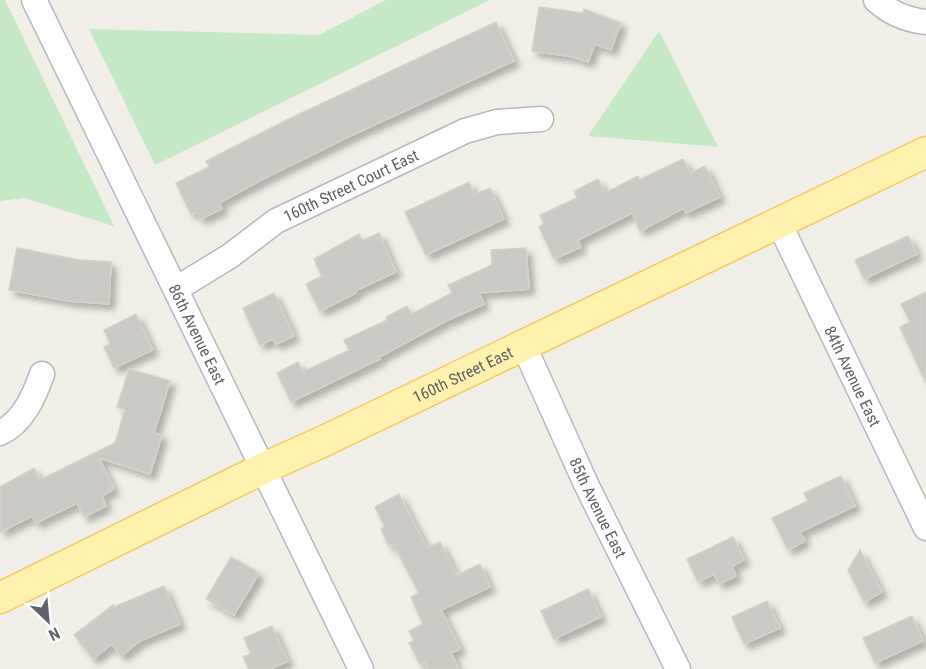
<svg xmlns="http://www.w3.org/2000/svg" width="926" height="669" font-family="'Roboto Condensed',sans-serif">
	<style>
		.green { fill: #c5e8c5 }
		.building { fill: #cccac5; stroke: #d6d1c6; stroke-width: 1.5; filter: url(#shadow) }
		.lines { fill: none; stroke-linecap: round; stroke-linejoin: round }
		.minor-casing { stroke: #b5b8bc; stroke-width: 27 }
		.major-casing { stroke: #f2c960; stroke-width: 33 }
		.minor { stroke: #fff; stroke-width: 24 }
		.major { stroke: #fff2af; stroke-width: 30 }
		.labels { text-anchor: middle; stroke-width: 4.5; stroke-linejoin: round; paint-order: stroke }
		.street-label { font-size: 16px; fill: #5f6368; stroke: #fff }
	</style>
	<defs>
		<filter id="shadow"><feDropShadow dx="5.5" dy="5.5" stdDeviation="3" flood-color="#0004"/></filter>
	</defs>
	<rect width="100%" height="100%" fill="#f1efe8"/>
	<g class="green">
		<path d="M0,0H5L114,226L24,198L0,201Z"/>
		<path d="M386,0H490L155,165L89,29L319,35Z"/>
		<path d="M659,31L718,147L588,136Z"/>
	</g>
	<g class="building">
		<path d="M539,7L583,13L584,9L621,23L611,50L595,44L588,62L574,57L532,51Z"/>
		<path d="M496,22L514,61L348,137L261,180L219,203L222,209L201,219L197,212L191,214L176,183L209,167L206,161L293,117Z"/>
		<path d="M683,159L690,173L705,166L720,197L686,213L684,208L640,231L632,213L578,240L581,247L554,259L539,227L544,224L540,215L577,198L574,191L598,179L605,193L638,176L639,180Z"/>
		<path d="M469,182L474,195L490,188L504,219L426,255L405,212Z"/>
		<path d="M379,233L396,272L355,291L356,293L320,311L306,284L322,276L314,259L359,234L362,241Z"/>
		<path d="M908,236L917,254L864,279L855,260Z"/>
		<path d="M17,248L79,260L111,262L109,304L69,301L9,290Z"/>
		<path d="M526,248L529,289L479,293L484,304L446,321L379,357L380,359L291,402L277,373L298,362L303,372L349,350L344,340L387,320L386,317L407,306L412,314L452,293L448,285L492,265L491,250Z"/>
		<path d="M926,292V383L900,327L910,322L901,304Z"/>
		<path d="M274,293L294,336L276,344L273,339L260,345L243,308Z"/>
		<path d="M136,314L153,350L114,368L104,347L110,344L104,330Z"/>
		<path d="M129,369L170,381L154,433L162,435L150,474L99,458L114,489L102,496L106,506L84,517L77,503L36,523L32,516L0,532V487L34,468L40,480L115,443L125,410L117,407Z"/>
		<path d="M841,476L855,506L800,532L805,541L788,550L772,518L808,501L804,493Z"/>
		<path d="M399,494L427,548L440,542L457,575L480,564L490,587L441,610L460,649L451,653L459,669H428L425,662L420,664L409,643L414,641L409,631L423,624L411,597L419,593L393,544L389,546L381,529L385,527L375,507Z"/>
		<path d="M733,537L744,560L732,566L736,576L719,584L714,574L698,582L687,559Z"/>
		<path d="M860,550L882,592L864,602L848,570Z"/>
		<path d="M231,557L259,573L234,615L206,599Z"/>
		<path d="M164,586L180,624L140,641L121,656L112,644L93,659L74,635L113,605L114,607Z"/>
		<path d="M588,589L601,617L554,639L541,611Z"/>
		<path d="M767,601L780,628L744,644L732,617Z"/>
		<path d="M912,616L923,641L875,663L863,638Z"/>
		<path d="M272,626L288,661L270,669H249L243,657L251,654L244,638Z"/>
	</g>
	<g class="lines">
		<g class="minor-casing">
			<g id="minor">
				<path id="s1" d="M34,0L361,669"/>
				<path d="M876,0C890,13 907,20 926,22"/>
				<path id="s2" d="M779,223L926,528"/>
				<path id="s3" d="M176,289L230,256L276,221L465,131L497,122L541,119"/>
				<path id="s4" d="M523,344L586,484L678,669"/>
				<path d="M0,433C23,422 34,397 42,374"/>
			</g>
		</g>
		<g class="major-casing">
			<g id="major">
				<path id="s5" d="M0,598L264,468L324,441L926,152"/>
			</g>
		</g>
		<use href="#minor" class="minor"/>
		<use href="#major" class="major"/>
	</g>
	<g class="labels">
		<g class="street-label">
			<text dy="6" stroke="none"><textPath href="#s3" startOffset="204">160th Street Court East</textPath></text>
			<text dy="6" stroke="none"><textPath href="#s1" startOffset="372">86th Avenue East</textPath></text>
			<text dy="6" stroke="none"><textPath href="#s5" startOffset="514">160th Street East</textPath></text>
			<text dy="6" stroke="none"><textPath href="#s2" startOffset="170">84th Avenue East</textPath></text>
			<text dy="6" stroke="none"><textPath href="#s4" startOffset="180">85th Avenue East</textPath></text>
		</g>
	</g>
	<g transform="translate(48 621) rotate(154)" stroke="#ffffff" stroke-width="4.5" paint-order="stroke">
	<path d="M0-4.5L10 22L0 15L-10 22Z" fill="#5f6368"/>
	<text y="-9" font-size="16" font-weight="bold" text-anchor="middle" fill="#5f6368">N</text>
	</g>
</svg>
